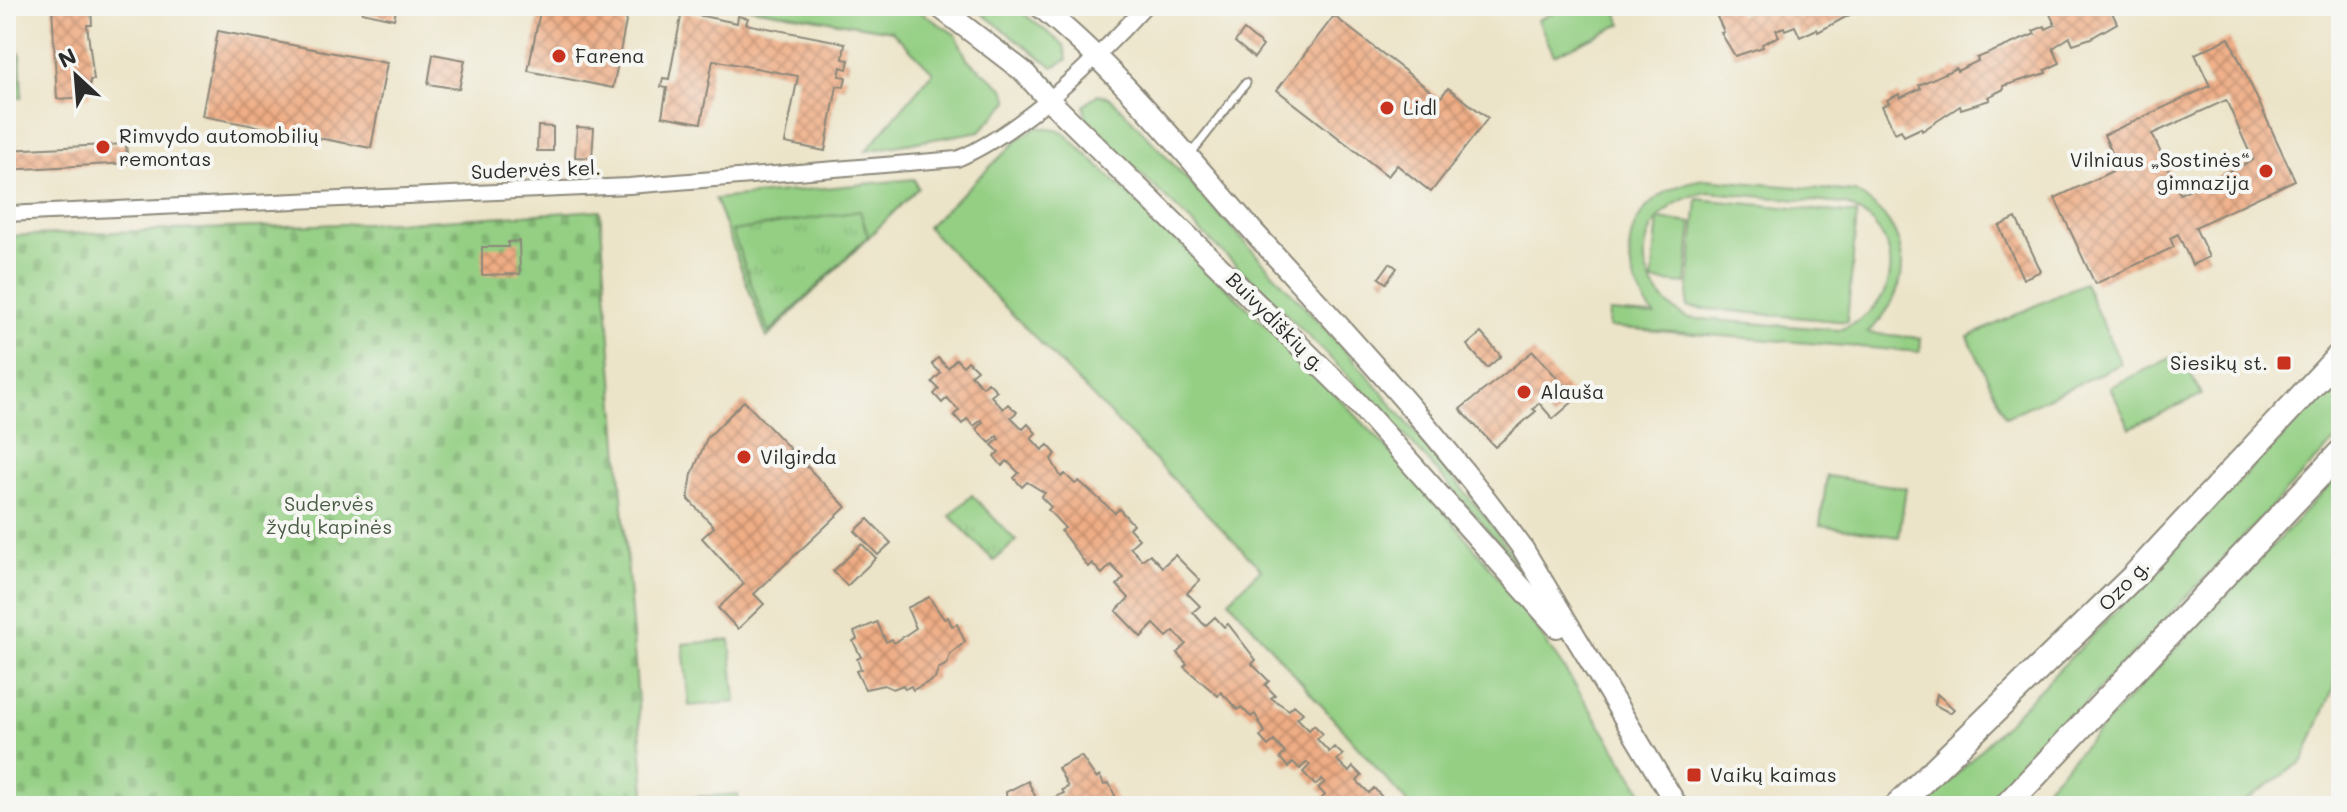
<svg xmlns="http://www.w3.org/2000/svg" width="2347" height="812" font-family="Mali,sans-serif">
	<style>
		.grass { fill: #94cf84; stroke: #607d58; stroke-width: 2; fill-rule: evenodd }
		.cemetery { fill: url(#cemetery-stones); stroke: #607d58; stroke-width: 2 }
		.park { fill: url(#park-tufts); stroke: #607d58; stroke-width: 2 }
		.building { fill: url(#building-cross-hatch); fill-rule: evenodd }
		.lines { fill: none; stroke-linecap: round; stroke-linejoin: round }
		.service-casing { stroke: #8c887a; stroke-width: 11 }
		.minor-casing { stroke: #8c887a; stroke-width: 18 }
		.secondary-casing { stroke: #8c887a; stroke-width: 24 }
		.primary-casing { stroke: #8c887a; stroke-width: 28 }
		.service { stroke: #fff; stroke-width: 7 }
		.minor { stroke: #fff; stroke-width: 14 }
		.secondary { stroke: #fff; stroke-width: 20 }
		.primary { stroke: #fff; stroke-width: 24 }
		.poi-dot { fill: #c8321e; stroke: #f6f6f2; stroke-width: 3 }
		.labels { text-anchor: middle; stroke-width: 8; stroke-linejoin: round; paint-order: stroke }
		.poi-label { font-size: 20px; fill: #2b2b2b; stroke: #f6f6f2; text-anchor: start }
		.street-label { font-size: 20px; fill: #2b2b2b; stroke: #f6f6f2 }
		.park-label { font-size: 20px; fill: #4a5c46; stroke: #f6f6f2 }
	</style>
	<defs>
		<pattern id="cemetery-stones" width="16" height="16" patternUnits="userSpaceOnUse" patternTransform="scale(2)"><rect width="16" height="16" fill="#94cf84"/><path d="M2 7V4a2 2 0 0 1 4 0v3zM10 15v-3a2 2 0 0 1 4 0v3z" fill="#80b272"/></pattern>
		<pattern id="park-tufts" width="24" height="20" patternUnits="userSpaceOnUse" patternTransform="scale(2)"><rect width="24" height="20" fill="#94cf84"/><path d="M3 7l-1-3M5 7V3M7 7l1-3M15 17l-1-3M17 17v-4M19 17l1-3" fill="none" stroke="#80b272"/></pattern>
		<pattern id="building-cross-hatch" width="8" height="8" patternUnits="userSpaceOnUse" patternTransform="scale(2)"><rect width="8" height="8" fill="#efad85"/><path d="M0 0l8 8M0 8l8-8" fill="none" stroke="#c28d6d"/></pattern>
	</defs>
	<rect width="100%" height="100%" fill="#f6f6f2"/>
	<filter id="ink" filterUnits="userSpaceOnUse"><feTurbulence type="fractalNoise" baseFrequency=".0125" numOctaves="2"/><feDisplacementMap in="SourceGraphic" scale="16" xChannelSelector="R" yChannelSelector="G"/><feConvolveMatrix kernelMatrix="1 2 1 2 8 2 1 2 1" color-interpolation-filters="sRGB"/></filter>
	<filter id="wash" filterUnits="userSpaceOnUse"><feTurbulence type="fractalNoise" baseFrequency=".006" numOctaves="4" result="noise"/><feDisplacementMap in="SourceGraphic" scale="32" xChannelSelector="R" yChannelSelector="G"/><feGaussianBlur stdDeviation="1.8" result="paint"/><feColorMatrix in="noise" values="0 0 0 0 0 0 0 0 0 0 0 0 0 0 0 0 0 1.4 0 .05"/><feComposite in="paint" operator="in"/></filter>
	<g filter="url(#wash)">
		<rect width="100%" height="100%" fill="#ece4c8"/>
		<g class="grass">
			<path d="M738,6H911L956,35L967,59L1004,88L1009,101L980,131L866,151L933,72L892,31Z"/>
			<path d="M972,6H1014L1064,45L1067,60L1053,67Z"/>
			<path d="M1567,6H1614L1622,24L1554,55L1538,20Z"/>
			<path d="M1098,94L1110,98L1122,109L1370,378L1488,520L1549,607C1417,431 1253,282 1095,130L1086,118L1084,106Z"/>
			<path d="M1037,127L1062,131C1210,274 1378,421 1503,584C1558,654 1604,731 1651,806H1410L1229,600L1261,569L927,227L1021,137Z"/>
			<path d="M914,179L918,188L767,338L715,199Z"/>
			<path d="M1704,179L1855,192C1914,227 1917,289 1867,333L1921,338L1920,352L1608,327L1609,312L1654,315C1608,256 1628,192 1704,179ZM1709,192L1845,204C1909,233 1904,307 1839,330L1687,318C1622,282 1634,204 1709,192Z"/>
			<path d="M1697,199L1857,214L1847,322L1687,307Z"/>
			<path d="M1658,219L1692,223L1686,284L1652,281Z"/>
			<path d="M2084,283L2121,364L2006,417L1968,337Z"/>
			<path d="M2181,353L2201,395L2130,428L2110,387Z"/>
			<path d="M2341,372V434L1988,806H1926L2157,569Z"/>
			<path d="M2341,473V670L2303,761L2237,806H2028Z"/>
			<path d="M1827,476L1906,488L1899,537L1820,525Z"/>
			<path d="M730,640L736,702L689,706L683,644Z"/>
		</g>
		<path class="cemetery" d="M600,210L646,806H6V236L427,221Z"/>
		<g class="park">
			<path d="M6,53H20L22,97L6,98Z"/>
			<path d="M860,211L868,236L769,333L732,231Z"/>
			<path d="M972,495L1016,541L994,561L950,516Z"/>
			<path d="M738,794L739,806H696L695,797Z"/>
		</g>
		<g id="blocks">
			<g class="building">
				<path d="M52,6H91L92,25H87L94,80H90V97L57,99Z"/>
				<path d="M364,6H397L394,19L362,12Z"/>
				<path d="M541,6H629L613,88L528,71Z"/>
				<path d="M1712,6H1735L1739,15L1752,9L1751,6H1774L1776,11L1787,6H1866L1818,32L1817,29L1800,37L1795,26L1785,30L1784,27L1776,30L1779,36L1762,44L1763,47L1735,56L1721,33L1724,32Z"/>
				<path d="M2058,6H2114L2110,8L2117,23L2091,38L2073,44L2070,37L2053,48L2060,63L2045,70L2046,73L2003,86L2004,89L1988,97L1990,100L1961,109L1960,106L1922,131L1921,128L1904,136L1901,130L1895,133L1882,106L1889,103L1887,100L1899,94L1900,98L1921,88L1919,85L1956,68L1957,71L1978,61L1977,58L2035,34L2033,31L2045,26L2046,29L2055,25L2050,14Z"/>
				<path d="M682,12L737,23L738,16L748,18L746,24L845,43L843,59L849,60L847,69L841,67L839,76L846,77L844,87L837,86L825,151L785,143L798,76L713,60L701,123L662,116L667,88L661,87L663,78L669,79Z"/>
				<path d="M1334,16L1440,98L1448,88L1488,118L1431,192L1397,165L1388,176L1277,90Z"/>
				<path d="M1244,30L1263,46L1254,58L1235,42Z"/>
				<path d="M218,31L387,63L371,148L202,116Z"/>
				<path d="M2229,38L2295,180L2195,227L2209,257L2192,265L2178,234L2170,238L2174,247L2095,284L2055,198L2119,168L2104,135L2210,86L2195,54ZM2226,100L2253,160L2180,194L2152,134Z"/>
				<path d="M433,54L465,60L459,89L428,84Z"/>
				<path d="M538,126L553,127V151H537Z"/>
				<path d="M577,127L594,128L592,158L575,157Z"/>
				<path d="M126,144L128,163L6,170V150Z"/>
				<path d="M2016,218L2041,271L2023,279L1999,226Z"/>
				<path d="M519,241L520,274L482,275V247H508V242Z"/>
				<path d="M1390,263L1397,268L1386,283L1379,278Z"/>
				<path d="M1481,333L1501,356L1487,368L1467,345Z"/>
				<path d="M1533,351L1576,399L1553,419L1539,403L1533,409L1536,411L1495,447L1460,409Z"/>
				<path d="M938,358L948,368L956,359L963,366L968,361L977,370L971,375L983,387L988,382L997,391L991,396L1003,409L1008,404L1017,412L1011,417L1023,429L1028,424L1036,433L1031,438L1042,450L1048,445L1056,454L1051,459L1061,477L1065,474L1075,484L1079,481L1115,513L1119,509L1133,524L1129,528L1139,539L1130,547L1142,560L1150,554L1162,567L1175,555L1200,580L1187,593L1200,606L1193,612L1205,626L1215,617L1224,627L1228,624L1256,660L1252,664L1269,681L1265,685L1275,695L1271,698L1289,710L1294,705L1303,713L1297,718L1309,730L1314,725L1323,734L1317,739L1329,752L1334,747L1343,755L1337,760L1349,772L1353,767L1362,776L1357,781L1369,793L1374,788L1382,797L1377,802L1381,806H1326L1320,800L1325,795L1318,788L1325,782L1322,779L1315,785L1303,772L1310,765L1307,762L1300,769L1293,762L1288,767L1280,758L1285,753L1274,741L1268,746L1260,737L1265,732L1255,714L1251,717L1241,707L1238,710L1221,692L1218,696L1184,667L1187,664L1177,653L1186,644L1174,631L1167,637L1154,624L1141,637L1116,611L1129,598L1117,585L1124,578L1111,565L1102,574L1092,563L1088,567L1061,531L1065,528L1048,510L1051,507L1041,497L1045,493L1027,482L1022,487L1014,478L1019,473L1007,461L1002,466L994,456L999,452L992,445L999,439L997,436L990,443L976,429L983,422L981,420L974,426L967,419L962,424L954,415L959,410L947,398L942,403L934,394L939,389L932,382L941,373L932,364Z"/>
				<path d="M744,401L846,507L754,594L764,604L738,629L718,608L744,584L702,538L714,527L688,499L692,474L707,438Z"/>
				<path d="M868,519L891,543L878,555L855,531Z"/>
				<path d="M862,544L876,558L847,586L833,571Z"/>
				<path d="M929,597L944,619L948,617L952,626L957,624L965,642L950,654L947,664L938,669L935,679L913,690L911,686L905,689L903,685L893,689L884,685L865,689L856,671L861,669L857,659L861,657L853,641L857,639L854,632L877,622L886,642L892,639L894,643L916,628L907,608Z"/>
				<path d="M1937,694L1954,709L1950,713L1935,705Z"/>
				<path d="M1081,756L1096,778L1100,776L1104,785L1109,783L1117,800L1111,806H1007L1006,792L1028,781L1038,802L1043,799L1045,802L1064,793L1062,790L1068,787L1058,768Z"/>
			</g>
		</g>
	</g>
	<g filter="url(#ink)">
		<use href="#blocks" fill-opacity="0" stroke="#8c887a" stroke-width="2"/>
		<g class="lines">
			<g class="service-casing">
				<path id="service" d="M1189,156L1246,83"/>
			</g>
			<g class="minor-casing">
				<path id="minor" d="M6,214L629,186L957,159C1023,131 1097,59 1145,6"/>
			</g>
			<g class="secondary-casing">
				<g id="secondary">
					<path d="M938,6L1024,72L1047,98L1352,397L1557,627"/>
					<path d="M1039,6C1119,70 1184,153 1252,230C1345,333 1442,436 1523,549L1677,806"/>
				</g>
			</g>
			<g class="primary-casing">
				<g id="primary">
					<path d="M1897,806L2134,576L2341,354"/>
					<path d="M2006,806L2341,452"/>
				</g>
			</g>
			<use href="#service" class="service"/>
			<use href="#minor" class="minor"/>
			<use href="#secondary" class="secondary"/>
			<use href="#primary" class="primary"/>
		</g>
	</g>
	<g class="poi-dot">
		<circle cx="559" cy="56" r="8"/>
		<circle cx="1387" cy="108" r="8"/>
		<circle cx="103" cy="147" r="8"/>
		<circle cx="2266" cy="171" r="8"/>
		<rect x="2276" y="355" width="16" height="16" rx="4"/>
		<circle cx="1524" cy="392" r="8"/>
		<circle cx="744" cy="457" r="8"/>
		<rect x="1686" y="767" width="16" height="16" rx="4"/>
	</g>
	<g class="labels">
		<g class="poi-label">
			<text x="575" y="63">Farena</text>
			<text x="1403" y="115">Lidl</text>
			<text x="119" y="143">Rimvydo automobilių<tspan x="119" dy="23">remontas</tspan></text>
			<text x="2250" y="167" text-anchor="end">Vilniaus „Sostinės“<tspan x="2250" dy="23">gimnazija</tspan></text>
			<text x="2268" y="370" text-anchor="end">Siesikų st.</text>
			<text x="1540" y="399">Alauša</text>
			<text x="760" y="464">Vilgirda</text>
			<text x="1710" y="782">Vaikų kaimas</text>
		</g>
		<g class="street-label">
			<text transform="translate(536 170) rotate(-2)" y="7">Sudervės kel.</text>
			<text transform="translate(1276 322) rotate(45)" y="7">Buivydiškių g.</text>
			<text transform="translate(2124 585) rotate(-46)" y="7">Ozo g.</text>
		</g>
		<g class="park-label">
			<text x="329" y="511">Sudervės<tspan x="329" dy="23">žydų kapinės</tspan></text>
		</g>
	</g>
	<rect width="2347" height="812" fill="none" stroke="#f6f6f2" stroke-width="32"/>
	<g transform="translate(76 76) rotate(334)" stroke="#f6f6f2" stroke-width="6" paint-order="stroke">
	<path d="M0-6L14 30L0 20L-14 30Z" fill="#2b2b2b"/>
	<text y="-12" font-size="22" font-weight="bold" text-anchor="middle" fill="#2b2b2b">N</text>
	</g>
</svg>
